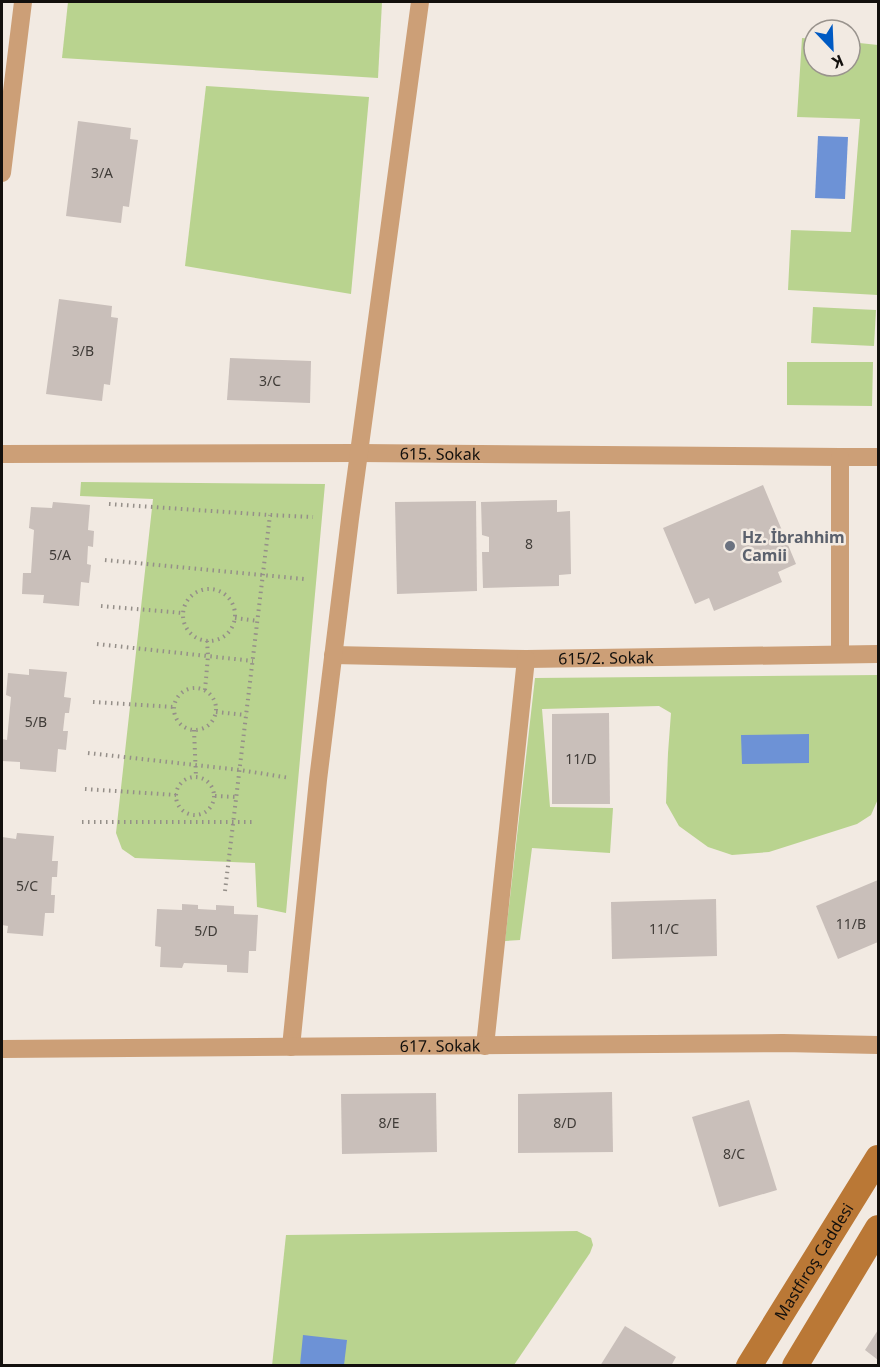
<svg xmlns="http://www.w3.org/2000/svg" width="880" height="1367" font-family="'Noto Sans',sans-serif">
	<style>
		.green { fill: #b9d38f }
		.water { fill: #6d92d6 }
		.building { fill: #c9bfba }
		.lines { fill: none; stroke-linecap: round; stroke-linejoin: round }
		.path { stroke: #958f89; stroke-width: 4; stroke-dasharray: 1.5 4.5; stroke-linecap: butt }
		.minor { stroke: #cc9f77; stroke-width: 18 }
		.secondary { stroke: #ba7836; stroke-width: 26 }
		.worship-dot { fill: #6b7280; stroke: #f2eae2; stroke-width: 2 }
		.labels { text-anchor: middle; stroke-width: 5; stroke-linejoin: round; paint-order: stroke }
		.number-label { font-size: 14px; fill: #403c38 }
		.street-label { font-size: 16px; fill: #13100d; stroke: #f2eae2 }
		.worship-label { font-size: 16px; font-weight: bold; fill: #5b616d; stroke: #f2eae2; text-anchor: start }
	</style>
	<rect width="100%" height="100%" fill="#f2eae2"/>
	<g class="green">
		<path d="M68,2H382L378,78L62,58Z"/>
		<path d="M802,38L814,39V66H850V42L878,45V295L788,290L791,230L851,232L860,119L797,117Z"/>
		<path d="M206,86L369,97L351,294L185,266Z"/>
		<path d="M813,307L876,310L874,346L811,343Z"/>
		<path d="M787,362H873L872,406L787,405Z"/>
		<path d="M81,482L325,484L286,913L257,907L255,863L135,858L122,849L116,833L153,499L80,496Z"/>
		<path d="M878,675V799L871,815L857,824L769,852L732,855L708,847L679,826L666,803L668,753L671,713L659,706L542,709L550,807L613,808L610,853L532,848L520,940L505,941L535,678Z"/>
		<path d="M577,1231L591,1238L593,1245L590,1253L514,1365L272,1366L286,1235Z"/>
	</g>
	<g class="water">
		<path d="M818,136L848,137L845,199L815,198Z"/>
		<path d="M809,734V763L742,764L741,735Z"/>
		<path d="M303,1335L347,1340L344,1365H300Z"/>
	</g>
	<g class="building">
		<path d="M78,121L131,128L130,139L138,140L129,207L123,206L121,223L66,216Z"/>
		<path d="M59,299L112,306L111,317L118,318L110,385L104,384L102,401L46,394Z"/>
		<path d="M230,358L311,361L310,403L227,400Z"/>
		<path d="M763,485L796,564L778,572L782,582L714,611L709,598L695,604L663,528Z"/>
		<path d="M557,500V512L570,511L571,574L559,575V586L483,588L482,552H489V537L482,535L481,502Z"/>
		<path d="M476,501L477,591L397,594L395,502Z"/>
		<path d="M53,502L90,505L88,530L94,531L93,547L88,546L87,564L91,565L89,583L81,582L79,606L43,603L44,595L22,594L23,573H31L34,530L29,528L31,507L52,508Z"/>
		<path d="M29,669L67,672L64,697L71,698L69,713H65L63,731H68L66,750L58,749L56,772L20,769V762L2,761V739L7,740L11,697L6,695L8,673L29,675Z"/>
		<path d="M609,713L610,804H552V714Z"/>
		<path d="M17,833L54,836L52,861H58L57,877H52L51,895H55L54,913H45L43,936L7,933L8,926L2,925V837L16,839Z"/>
		<path d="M878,880V942L838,959L816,906Z"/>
		<path d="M716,899L717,956L612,959L611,902Z"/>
		<path d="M182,904L198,905V909L216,910V905L234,906V914L258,915L256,951H249L248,973L227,972V965L184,963L182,968L160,967L161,947L155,946L157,909L182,910Z"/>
		<path d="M612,1092L613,1152L518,1153V1094Z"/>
		<path d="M436,1093L437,1152L342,1154L341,1094Z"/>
		<path d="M749,1100L777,1190L719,1207L692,1117Z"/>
		<path d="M625,1326L676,1357L671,1366H600Z"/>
		<path d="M878,1330V1360L865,1350Z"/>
	</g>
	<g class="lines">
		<g class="path">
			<path d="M109,504L270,515L313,517"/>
			<path d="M105,560L304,579"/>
			<circle cx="209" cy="615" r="26"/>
			<path d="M101,606L183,613"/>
			<path d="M235,618L258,621"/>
			<path d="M97,644L253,661"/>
			<circle cx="195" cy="709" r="21"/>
			<path d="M205,690L208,656L207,641"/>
			<path d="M93,702L174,707"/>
			<path d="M216,712L246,715"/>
			<path d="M194,730L196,777"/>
			<path d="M88,753L240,770L290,778"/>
			<circle cx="195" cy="796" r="19"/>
			<path d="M85,789L176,795"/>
			<path d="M215,796L236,797"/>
			<path d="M82,822H253"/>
			<path d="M225,891L270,515"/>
		</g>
		<g class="minor">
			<path d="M2,173L23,2"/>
			<path id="s1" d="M2,454L358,453L840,457H878"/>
			<path d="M840,654V457"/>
			<path id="s2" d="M333,655L526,659L878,654"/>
			<path d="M485,1046L526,659"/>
			<path d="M291,1047L318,780L350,519L420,2"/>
			<path id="s3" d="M2,1049L783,1043L878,1045"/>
		</g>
		<g class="secondary">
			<path id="s4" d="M749,1366L878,1158"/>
			<path d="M795,1366L878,1228"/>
		</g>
	</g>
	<circle class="worship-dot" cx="730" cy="546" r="6"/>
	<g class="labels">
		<g class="number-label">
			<text x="102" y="178">3/A</text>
			<text x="83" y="356">3/B</text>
			<text x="270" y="386">3/C</text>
			<text x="529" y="549">8</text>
			<text x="60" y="560">5/A</text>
			<text x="36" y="727">5/B</text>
			<text x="581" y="764">11/D</text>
			<text x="27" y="891">5/C</text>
			<text x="851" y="929">11/B</text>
			<text x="664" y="934">11/C</text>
			<text x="206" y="936">5/D</text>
			<text x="389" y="1128">8/E</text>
			<text x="565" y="1128">8/D</text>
			<text x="734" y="1159">8/C</text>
		</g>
		<g class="street-label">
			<text dy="6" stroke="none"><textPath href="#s1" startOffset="438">615. Sokak</textPath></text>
			<text dy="6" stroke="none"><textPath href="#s2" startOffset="273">615/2. Sokak</textPath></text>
			<text dy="6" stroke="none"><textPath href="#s3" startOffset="438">617. Sokak</textPath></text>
			<text dy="6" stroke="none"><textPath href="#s4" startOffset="123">Mastfıroş Caddesi</textPath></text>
		</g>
		<g class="worship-label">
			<text x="742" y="543">Hz. İbrahhim<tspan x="742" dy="18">Camii</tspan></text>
		</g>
	</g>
	<rect width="880" height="1367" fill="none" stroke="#13100d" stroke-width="6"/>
	<g transform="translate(832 48) rotate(157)"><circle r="28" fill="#f2eae2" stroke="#99938d" stroke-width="1.5"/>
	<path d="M0-4.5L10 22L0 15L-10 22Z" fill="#005ac3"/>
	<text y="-9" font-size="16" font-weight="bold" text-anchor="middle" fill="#13100d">K</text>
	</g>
</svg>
